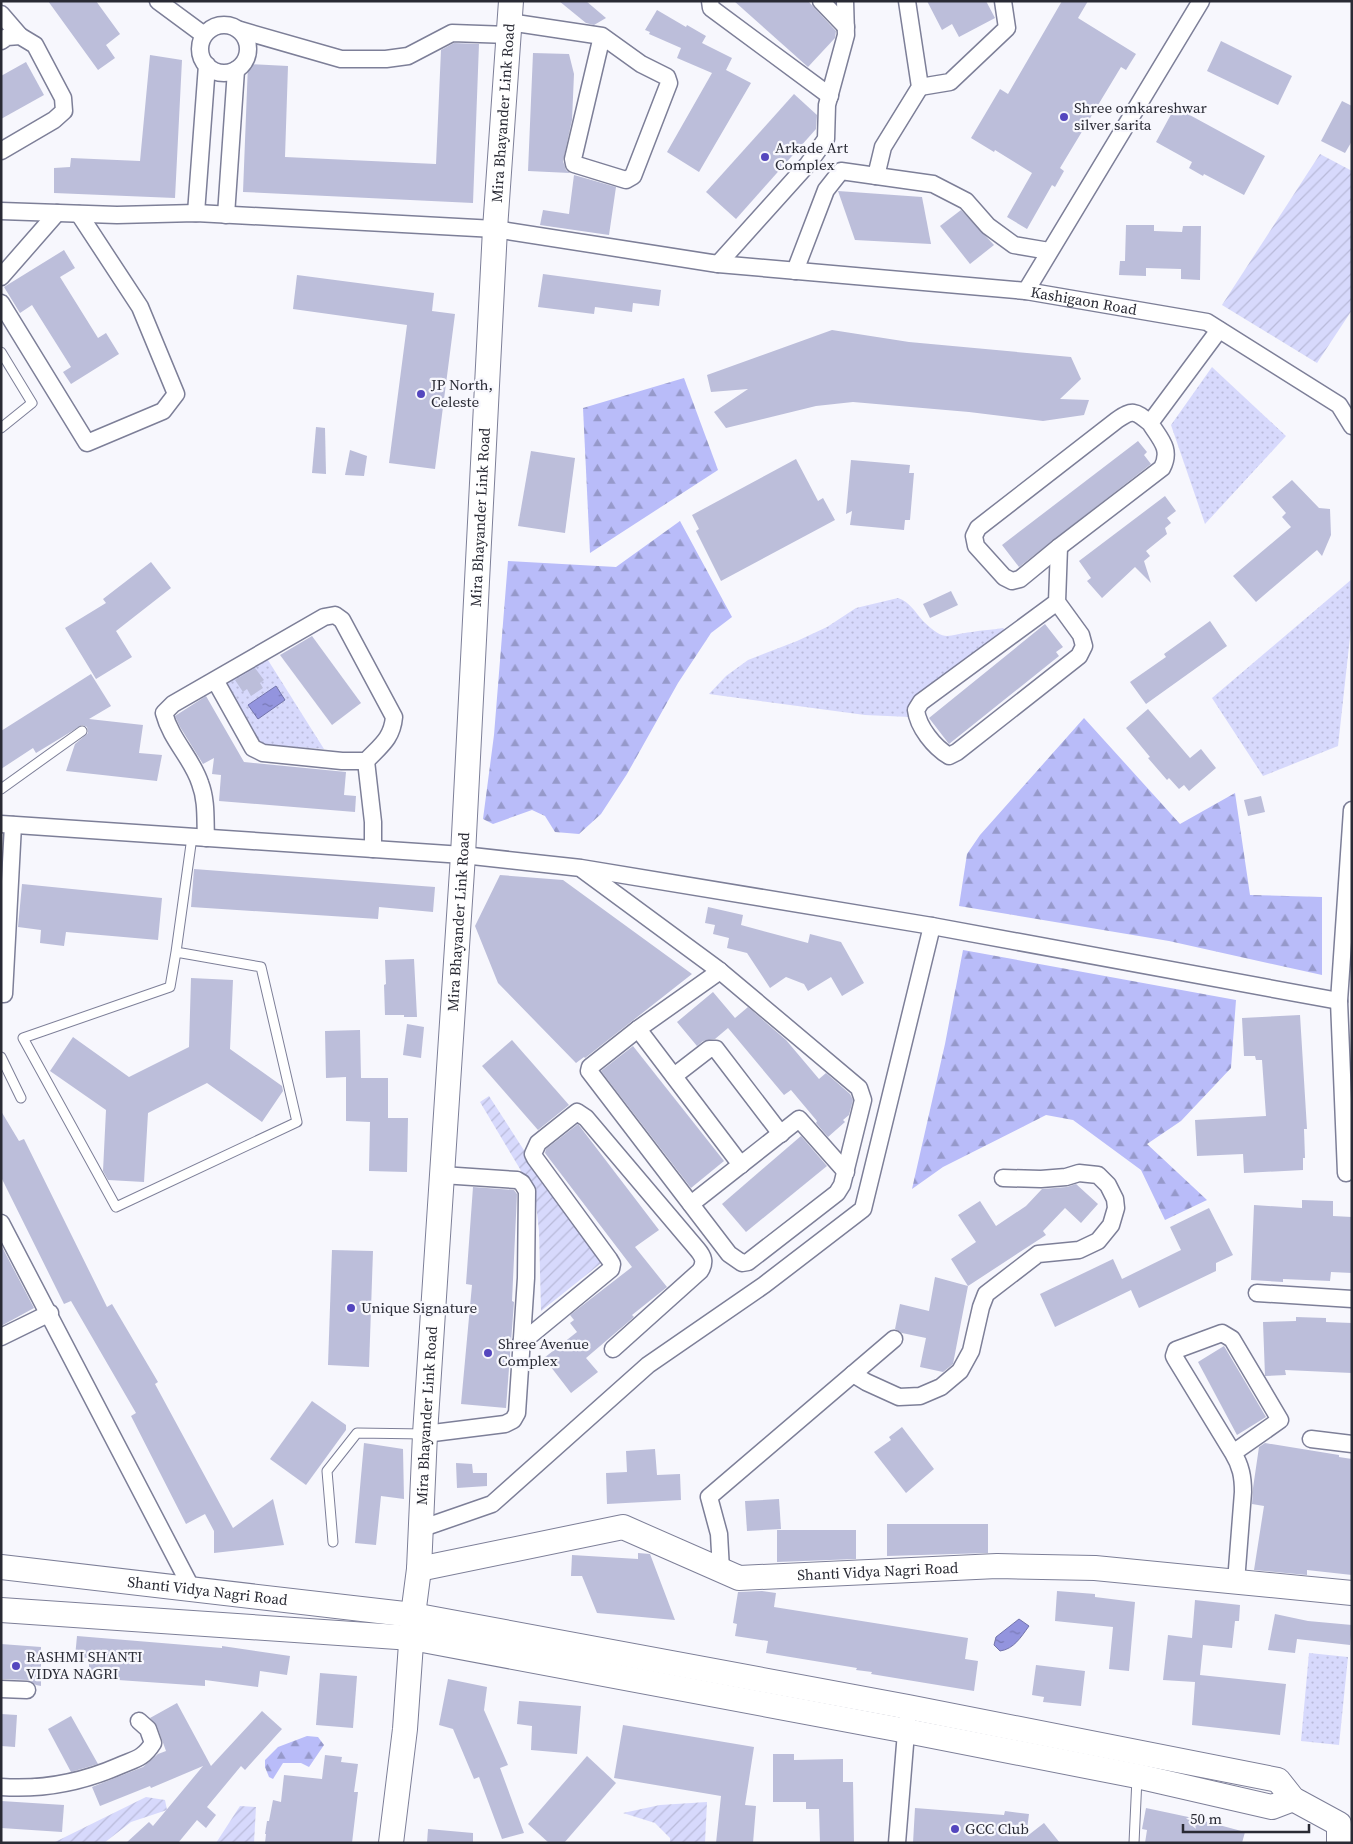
<svg xmlns="http://www.w3.org/2000/svg" width="1353" height="1844" font-family="'Source Serif 4',serif">
	<style>
		.grass { fill: url(#grass-dots) }
		.forest { fill: url(#forest-firs) }
		.garden { fill: url(#garden-furrows) }
		.water { fill: url(#water-ripples); stroke: #7374ab }
		.building { fill: #bcbeda }
		.lines { fill: none; stroke-linecap: round; stroke-linejoin: round }
		.lane-casing { stroke: #7d7f98; stroke-width: 11 }
		.street-casing { stroke: #7d7f98; stroke-width: 19 }
		.secondary-casing { stroke: #7d7f98; stroke-width: 26 }
		.lane { stroke: #fff; stroke-width: 9 }
		.street { stroke: #fff; stroke-width: 16 }
		.secondary { stroke: #fff; stroke-width: 24 }
		.poi-dot { fill: #5446be; stroke: #f7f7fd; stroke-width: 2 }
		.labels { text-anchor: middle; stroke-width: 4.5; stroke-linejoin: round; paint-order: stroke }
		.poi-label { font-size: 15px; fill: #292a34; stroke: #f7f7fd; text-anchor: start }
		.street-label { font-size: 15px; fill: #292a34; stroke: #f7f7fd }
	</style>
	<defs>
		<pattern id="grass-dots" width="8" height="8" patternUnits="userSpaceOnUse" patternTransform="scale(1.25)"><rect width="8" height="8" fill="#d7d9fc"/><path d="M2 2h.1M6 6h.1" fill="none" stroke="#b9bad9" stroke-width="1.8" stroke-linecap="round"/></pattern>
		<pattern id="forest-firs" width="22" height="20" patternUnits="userSpaceOnUse" patternTransform="scale(1.25)"><rect width="22" height="20" fill="#b9bcf9"/><path d="M5 1l3.5 6h-7zM16 11l3.5 6h-7z" fill="#9699ca"/></pattern>
		<pattern id="garden-furrows" width="10" height="10" patternUnits="userSpaceOnUse" patternTransform="scale(1.25)"><rect width="10" height="10" fill="#d7d9fc"/><path d="M-1 1l2-2M0 10L10 0M9 11l2-2" fill="none" stroke="#b9bad9"/></pattern>
		<pattern id="water-ripples" width="26" height="14" patternUnits="userSpaceOnUse" patternTransform="scale(1.25)"><rect width="26" height="14" fill="#9394de"/><path d="M2 4q2-2 4 0t4 0M15 11q2-2 4 0t4 0" fill="none" stroke="#7879b5"/></pattern>
	</defs>
	<rect width="100%" height="100%" fill="#f7f7fd"/>
	<g class="grass">
		<path d="M1212,367L1286,436L1205,524L1171,425Z"/>
		<path d="M1352,579V619L1338,746L1263,776L1212,698Z"/>
		<path d="M898,598C910,602 915,612 923,621C946,643 945,635 972,632C982,630 992,630 1003,628L1010,634L910,717L865,715L709,694L726,676L748,660L797,641L827,627L856,608Z"/>
		<path d="M261,649L324,749L254,744L209,676Z"/>
		<path d="M1309,1653L1348,1657L1339,1745L1301,1741Z"/>
	</g>
	<g class="forest">
		<path d="M684,378L718,470L590,553L583,408Z"/>
		<path d="M680,521L732,617L711,633L678,683L627,774L601,814L579,834L555,832L545,816L532,810L493,824L483,819L494,735L508,561L616,567Z"/>
		<path d="M1084,718L1180,824L1235,793L1250,895L1322,897V975L1169,941L959,906L967,854L980,835Z"/>
		<path d="M963,950L1236,1000L1231,1068L1181,1121L1147,1144L1207,1200L1165,1220L1141,1170L1073,1120L1046,1115L943,1167L912,1189L945,1044Z"/>
		<path d="M307,1736L318,1737L324,1745L309,1767L301,1763H283L273,1779L269,1777L265,1767V1760L278,1747Z"/>
	</g>
	<g class="garden">
		<path d="M1320,154L1352,171V310L1317,363L1222,305Z"/>
		<path d="M489,1096L549,1189L605,1260L541,1311L539,1231L536,1204L520,1169L480,1102Z"/>
		<path d="M146,1797L165,1800L167,1810L131,1822L104,1843H1L55,1842Z"/>
		<path d="M707,1802L705,1843H670V1838L655,1823L623,1813L660,1805Z"/>
		<path d="M240,1806L256,1807L254,1843H216Z"/>
	</g>
	<g class="water">
		<path d="M276,686L285,700L258,719L248,705Z"/>
		<path d="M1019,1619L1029,1626C1021,1637 1014,1649 1000,1651L994,1645L996,1637Z"/>
	</g>
	<g class="building">
		<path d="M48,1H96L120,34L106,45L115,58L98,70Z"/>
		<path d="M559,1H586L606,18L594,25L586,23Z"/>
		<path d="M734,1H808L836,31L835,38L808,67Z"/>
		<path d="M927,1H986L995,18L959,37L952,24L942,30Z"/>
		<path d="M1062,1H1088L1078,18L1136,54L1126,70L1121,67L1060,168L1064,171L1055,187L1052,185L1027,229L1007,217L1032,173L995,150L994,152L971,138L1000,89L1008,94Z"/>
		<path d="M657,10L686,27L687,25L706,36L702,43L732,58L726,70L751,83L699,172L667,152L712,73L677,58L681,48L649,34L650,32L645,30Z"/>
		<path d="M1221,41L1292,76L1278,105L1207,71Z"/>
		<path d="M454,43L479,44L473,203L243,192L248,64L288,66L285,157L436,164L441,50Z"/>
		<path d="M533,53L569,54L574,74L572,120L563,161L566,170L570,173L528,171Z"/>
		<path d="M150,55L182,60L175,198L54,193V168L70,167L71,158L140,161Z"/>
		<path d="M26,62L44,95L1,119V76Z"/>
		<path d="M794,94L817,115L816,129L736,219L706,192Z"/>
		<path d="M1342,101L1352,106V141L1345,153L1321,141Z"/>
		<path d="M1175,107L1265,156L1244,195L1204,174L1203,176L1189,168L1192,162L1156,142Z"/>
		<path d="M574,175L616,187L609,235L540,225L543,210L569,214Z"/>
		<path d="M838,191L922,197L931,244L855,240Z"/>
		<path d="M961,210L994,245L970,264L940,226Z"/>
		<path d="M1126,225H1154V231L1182,232L1183,226H1201L1200,280L1181,279V269L1146,268V276L1119,275L1120,261H1125Z"/>
		<path d="M64,250L75,268L60,277L98,338L106,333L119,354L71,384L63,372L71,367L32,305L20,313L4,287Z"/>
		<path d="M543,274L661,290L659,306L633,303L632,312L595,307L594,314L538,307Z"/>
		<path d="M297,275L434,293L432,311L455,314L435,469L389,463L407,325L293,309Z"/>
		<path d="M832,330L909,342L1071,357L1081,379L1060,399L1089,400L1084,415L1043,421L969,412L853,402L816,406L726,428L714,412L748,389L711,392L707,375Z"/>
		<path d="M316,427L325,428L326,474L312,473Z"/>
		<path d="M1138,441L1147,452L1144,455L1151,464L1019,567L1002,545Z"/>
		<path d="M350,450L367,456L364,476L345,475Z"/>
		<path d="M531,451L575,458L565,533L518,526Z"/>
		<path d="M796,459L818,501L823,498L835,520L721,581L696,531L699,529L692,515Z"/>
		<path d="M851,460L910,465L909,473H914L910,520H905L904,530L850,525L852,511L846,514Z"/>
		<path d="M1292,480L1319,508L1330,509L1331,535L1322,556L1317,550L1256,602L1233,576L1291,527L1282,517L1286,513L1272,497Z"/>
		<path d="M1165,496L1176,511L1167,518L1171,523L1165,528L1167,534L1146,551L1150,556L1144,561L1151,583L1135,567L1102,598L1087,581L1091,578L1079,561Z"/>
		<path d="M151,562L171,588L116,631L132,657L96,679L65,628L106,603L103,599Z"/>
		<path d="M951,591L958,605L930,618L923,604Z"/>
		<path d="M1210,621L1227,646L1146,704L1130,682L1166,657L1164,654Z"/>
		<path d="M1045,624L1063,647L1056,652L1059,656L949,744L929,718Z"/>
		<path d="M312,636L361,703L332,725L280,655Z"/>
		<path d="M255,668L264,680L260,683L263,688L251,696L247,689L243,692L235,680Z"/>
		<path d="M91,674L111,706L89,719L143,725L139,753L162,755L157,781L66,771L75,744L88,733L87,727L82,725L36,753L33,748L1,769V731Z"/>
		<path d="M206,696L244,762L346,772L344,795L356,796L355,812L219,801L221,775L212,774L214,758L203,764L180,727L175,716Z"/>
		<path d="M1148,709L1190,758L1201,749L1216,768L1189,791L1184,785L1179,789L1169,778L1167,780L1148,758L1150,757L1126,728Z"/>
		<path d="M1261,796L1265,812L1248,816L1244,800Z"/>
		<path d="M194,869L435,887L433,912L379,907L378,919L191,907Z"/>
		<path d="M500,875L563,880L692,974L585,1058L584,1057L576,1063L498,983L475,926Z"/>
		<path d="M22,884L162,898L158,940L66,932L64,946L40,943L41,930L18,927Z"/>
		<path d="M708,907L743,915L741,925L808,943L810,934L841,942L864,983L842,996L831,977L808,991L804,984L786,977L770,988L747,953L727,948L729,938L713,934L715,925L705,923Z"/>
		<path d="M414,959L417,1017H404V1015H385L384,985L386,984L385,960Z"/>
		<path d="M191,978L233,980L230,1049L282,1086L283,1091L262,1122L207,1083L148,1113L144,1182L108,1180L103,1171L106,1110L50,1071L73,1037L129,1077L189,1047Z"/>
		<path d="M713,992L735,1018L748,1007L786,1040L819,1079L826,1073L850,1094L853,1100L849,1115L843,1120L845,1122L828,1137L816,1123L817,1121L791,1090L784,1095L728,1028L715,1039L703,1041L697,1046L677,1022Z"/>
		<path d="M1300,1015L1307,1129H1304L1305,1158H1303V1170L1244,1173L1243,1154L1197,1156L1195,1120L1266,1116L1262,1060H1256L1255,1056H1244L1242,1018Z"/>
		<path d="M407,1024L424,1027L421,1058L403,1055Z"/>
		<path d="M360,1030L361,1078H388V1118H408L407,1172L369,1171L370,1122L346,1121V1077L326,1078L325,1031Z"/>
		<path d="M512,1040L569,1105L538,1130L482,1066Z"/>
		<path d="M633,1046L724,1161L691,1188L601,1071Z"/>
		<path d="M1,1111L19,1141L24,1139L107,1307L112,1304L158,1382L155,1384L233,1528L273,1499L284,1545L214,1553V1531L205,1514L186,1524L131,1416L136,1413L71,1301L64,1304L1,1177Z"/>
		<path d="M578,1124L659,1230L635,1247L667,1287L632,1315L634,1317L586,1358L598,1372L571,1393L544,1358L577,1332L570,1323L574,1320L570,1315L632,1267L545,1153L546,1149Z"/>
		<path d="M801,1136L827,1166L746,1232L722,1204Z"/>
		<path d="M1076,1184L1098,1204L1081,1223L1065,1208L1043,1231L1046,1235L968,1286L951,1259L976,1242L958,1215L980,1201L996,1226L1026,1206L1042,1189L1067,1187Z"/>
		<path d="M473,1187L514,1190L517,1194L512,1301L514,1302L506,1408L461,1404L472,1285L466,1284Z"/>
		<path d="M1302,1200L1333,1201V1216L1352,1217V1273L1331,1272L1330,1281L1283,1279V1282L1251,1280L1254,1205L1302,1208Z"/>
		<path d="M1209,1208L1233,1255L1216,1263V1271L1139,1308L1131,1290L1055,1327L1040,1294L1113,1259L1122,1279L1181,1250L1170,1227Z"/>
		<path d="M1,1245L34,1308L1,1326Z"/>
		<path d="M332,1250L373,1251L369,1367L328,1365Z"/>
		<path d="M935,1277L968,1286L953,1364L943,1372L920,1367L926,1338L902,1333L895,1329L900,1304L929,1311Z"/>
		<path d="M1296,1317L1326,1318V1322L1352,1323V1373L1285,1370L1286,1375L1265,1376L1263,1322L1296,1321Z"/>
		<path d="M1224,1346L1266,1417L1237,1435L1198,1362Z"/>
		<path d="M312,1401L346,1425V1430L306,1485L270,1459Z"/>
		<path d="M902,1427L934,1469L906,1493L874,1452L891,1440L889,1437Z"/>
		<path d="M364,1443L403,1449L404,1499L381,1496L376,1545L355,1543Z"/>
		<path d="M1265,1443L1339,1455V1457L1352,1459V1575L1307,1570V1575L1254,1570L1264,1506L1252,1504L1253,1488L1259,1447Z"/>
		<path d="M655,1449L657,1475L680,1474L681,1500L607,1504L606,1473L627,1472L626,1451Z"/>
		<path d="M456,1463L472,1464L473,1473H487V1486L457,1488Z"/>
		<path d="M779,1499L781,1529L747,1531L745,1501Z"/>
		<path d="M887,1524H988V1553L887,1556Z"/>
		<path d="M777,1530H856V1559L777,1562Z"/>
		<path d="M638,1553L650,1554L675,1620L597,1613L582,1576H571L572,1555L638,1559Z"/>
		<path d="M762,1591L776,1593L774,1607L968,1638L965,1659L978,1661L974,1691L871,1674L872,1672L856,1670L857,1668L766,1653L768,1641L735,1636L737,1624L733,1623L738,1592Z"/>
		<path d="M1057,1591L1095,1594V1597L1135,1602L1129,1671L1109,1669L1113,1627L1055,1621Z"/>
		<path d="M1195,1600L1240,1605L1239,1621H1235L1232,1648L1203,1645L1200,1675L1286,1684L1280,1735L1192,1725L1195,1682L1163,1680L1168,1635L1192,1638Z"/>
		<path d="M1275,1614L1308,1621L1352,1625L1350,1645L1297,1639L1295,1653L1268,1650Z"/>
		<path d="M77,1636L222,1648V1646L290,1656L287,1675L260,1671L258,1687L205,1680V1686L89,1678V1658L75,1657Z"/>
		<path d="M1,1644L41,1647V1686L36,1685L28,1680L1,1679Z"/>
		<path d="M1036,1665L1085,1671L1081,1706L1043,1702L1044,1697L1032,1695Z"/>
		<path d="M320,1673L357,1676L353,1728L316,1725Z"/>
		<path d="M448,1679L487,1687L484,1710L508,1765L500,1768L524,1833L502,1839L479,1777L474,1779L453,1729L439,1725Z"/>
		<path d="M519,1701L581,1706L577,1754L531,1750L532,1726L517,1724Z"/>
		<path d="M177,1703L211,1766L262,1711L282,1729L245,1770L241,1766L207,1807L216,1815L206,1828L197,1820L178,1843H126L149,1822L153,1826L203,1766L151,1788L150,1786L100,1806L92,1787L143,1767L158,1754L166,1751L157,1726L150,1718Z"/>
		<path d="M1,1714L17,1715L15,1747L1,1746Z"/>
		<path d="M71,1716L98,1764L71,1772L48,1729Z"/>
		<path d="M623,1725L754,1747L745,1805L756,1806L753,1843H716L721,1796L614,1778Z"/>
		<path d="M773,1754H794V1760L843,1759V1782H853L854,1843H820L819,1809H806V1802H773Z"/>
		<path d="M325,1755L342,1757L341,1762L358,1764L354,1792H358L352,1843H265L266,1834H265L267,1821H269L273,1800L281,1802L284,1775L322,1779Z"/>
		<path d="M587,1756L616,1783L564,1843H549L528,1824Z"/>
		<path d="M1,1801L64,1805L62,1832L1,1828Z"/>
		<path d="M915,1808L1004,1815L1005,1811L1029,1814L1026,1837L1044,1823L1060,1843H913Z"/>
		<path d="M1146,1808L1193,1818L1245,1832L1242,1843H1145L1147,1830L1142,1829Z"/>
		<path d="M428,1829L473,1833V1843H427Z"/>
	</g>
	<g class="lines">
		<g class="lane-casing">
			<g id="lane">
				<path d="M1,352L32,403L1,428"/>
				<path d="M1,789L82,731"/>
				<path d="M176,952L170,987L23,1038L116,1207L297,1122L261,967L176,952L192,837"/>
				<path d="M1,1057L21,1098"/>
				<path d="M333,1542L327,1471L357,1433L425,1434"/>
				<path d="M1134,1843L1137,1778"/>
			</g>
		</g>
		<g class="street-casing">
			<g id="street">
				<path d="M158,1L204,35"/>
				<path d="M710,1L711,8L830,96"/>
				<path d="M821,1L846,27"/>
				<path d="M1,14L20,36"/>
				<path d="M509,22L602,36L641,64L667,77L669,83L633,176L626,180L574,164L573,159L602,36"/>
				<circle cx="224" cy="49" r="24"/>
				<path d="M240,30L341,59H386L408,56L452,33L509,35"/>
				<path d="M1,41L7,37L20,36L35,45L63,98L64,111L54,120L1,151"/>
				<path d="M920,87L950,82L1007,28L1003,1"/>
				<path d="M876,176L883,147L920,87L907,1"/>
				<path id="s1" d="M1,211L117,215L196,213L495,229L718,264L1026,291L1207,322L1339,405L1352,426"/>
				<path d="M196,213L207,65"/>
				<path d="M226,215L236,70"/>
				<path d="M718,264L808,164L826,139L827,105L846,35L845,1"/>
				<path d="M795,271L826,190L841,171L933,184L966,201L988,226L1014,245L1049,251"/>
				<path d="M1,277L57,213"/>
				<path d="M1026,291L1201,1"/>
				<path d="M1,303L87,443L163,411L176,394L140,307L79,214"/>
				<path d="M1150,423C1135,411 1133,409 1117,420L978,528L974,536L976,546L1004,577L1012,581L1020,579L1059,547L1162,468C1172,449 1160,439 1150,423L1219,330"/>
				<path d="M1057,602L921,702L916,710C918,727 934,747 949,756L957,752L1079,656L1084,646L1081,635L1057,602L1059,547"/>
				<path d="M366,761L373,822V849"/>
				<path d="M1,824L463,855L581,868L932,926L1339,1001"/>
				<path d="M206,838C205,820 207,801 200,783C192,758 171,740 164,713L173,704L324,617L335,615L342,620L394,717C392,739 380,746 366,761H342L263,753L253,748L215,680"/>
				<path d="M583,870L720,971L859,1088L863,1100L842,1185L837,1193L748,1262L742,1263L729,1254L589,1071L590,1067L638,1029"/>
				<path d="M720,971L638,1029L741,1165"/>
				<path d="M1,994H4L13,825"/>
				<path d="M674,1076L709,1049H716L781,1134"/>
				<path d="M1346,1173L1339,1001L1352,810"/>
				<path d="M691,1204L799,1119L846,1172"/>
				<path d="M1,1223L192,1589"/>
				<path d="M1257,1293L1352,1299"/>
				<path d="M1,1337L50,1313"/>
				<path d="M521,1343L611,1269L612,1264L609,1259L535,1158L533,1154L538,1143L577,1112L586,1118L697,1249C703,1256 706,1262 700,1271L613,1349"/>
				<path d="M853,1374L866,1382L899,1397L920,1396L941,1387L960,1371L971,1351L981,1307L986,1294L1038,1254L1079,1250L1098,1241L1111,1225L1116,1208L1115,1199L1108,1185L1098,1175L1079,1173L1066,1177L1041,1179L1003,1178"/>
				<path d="M425,1434L505,1424L513,1420L517,1413L526,1278L527,1191L522,1183L517,1180L442,1175"/>
				<path d="M1311,1439L1352,1444"/>
				<path d="M1233,1453L1280,1420L1232,1339L1222,1333L1176,1350L1174,1356L1175,1358L1233,1453C1241,1466 1243,1477 1243,1492L1236,1582"/>
				<path d="M420,1529L492,1504L648,1365L764,1285L863,1209L932,926"/>
				<path d="M721,1570L719,1534L709,1497L894,1339"/>
				<path d="M1,1689L27,1690"/>
				<path d="M1,1787C43,1790 80,1783 119,1766C135,1759 143,1759 153,1743L148,1729L139,1721"/>
				<path d="M897,1843L907,1720"/>
			</g>
		</g>
		<g class="secondary-casing">
			<g id="secondary">
				<path id="s2" d="M1,1567L413,1615L908,1707L1278,1780L1293,1799L1339,1824V1843"/>
				<path id="s3" d="M419,1569L623,1527L739,1578L997,1566L1095,1568L1352,1593"/>
				<path d="M1,1610L412,1638L907,1731L1137,1776L1272,1807L1293,1799"/>
				<path id="s4" d="M391,1843L405,1729L413,1615L419,1569L425,1434L463,855L495,229L511,1"/>
			</g>
		</g>
		<use href="#lane" class="lane"/>
		<use href="#street" class="street"/>
		<use href="#secondary" class="secondary"/>
	</g>
	<g class="poi-dot">
		<circle cx="1064" cy="117" r="5"/>
		<circle cx="765" cy="157" r="5"/>
		<circle cx="421" cy="394" r="5"/>
		<circle cx="351" cy="1308" r="5"/>
		<circle cx="488" cy="1353" r="5"/>
		<circle cx="16" cy="1666" r="5"/>
		<circle cx="955" cy="1829" r="5"/>
	</g>
	<g class="labels">
		<g class="poi-label">
			<text x="1074" y="113">Shree omkareshwar<tspan x="1074" dy="17">silver sarita</tspan></text>
			<text x="775" y="153">Arkade Art<tspan x="775" dy="17">Complex</tspan></text>
			<text x="431" y="390">JP North,<tspan x="431" dy="17">Celeste</tspan></text>
			<text x="361" y="1313">Unique Signature</text>
			<text x="498" y="1349">Shree Avenue<tspan x="498" dy="17">Complex</tspan></text>
			<text x="26" y="1662">RASHMI SHANTI<tspan x="26" dy="17">VIDYA NAGRI</tspan></text>
			<text x="965" y="1834">GCC Club</text>
		</g>
		<g class="street-label">
			<text dy="5" stroke="none"><textPath href="#s4" startOffset="1734">Mira Bhayander Link Road</textPath></text>
			<text dy="5" stroke="none"><textPath href="#s1" startOffset="1088">Kashigaon Road</textPath></text>
			<text dy="5" stroke="none"><textPath href="#s4" startOffset="1329">Mira Bhayander Link Road</textPath></text>
			<text dy="5" stroke="none"><textPath href="#s4" startOffset="924">Mira Bhayander Link Road</textPath></text>
			<text dy="5" stroke="none"><textPath href="#s4" startOffset="429">Mira Bhayander Link Road</textPath></text>
			<text dy="5" stroke="none"><textPath href="#s3" startOffset="474">Shanti Vidya Nagri Road</textPath></text>
			<text dy="5" stroke="none"><textPath href="#s2" startOffset="208">Shanti Vidya Nagri Road</textPath></text>
		</g>
	</g>
	<rect width="1353" height="1844" fill="none" stroke="#292a34" stroke-width="5"/>
	<path d="M1183 1824v8h126v-8" fill="none" stroke="#292a34" stroke-width="2.5"/>
	<text x="1190" y="1824" font-size="15" fill="#292a34" stroke="#f7f7fd" stroke-width="4" paint-order="stroke">50 m</text>
</svg>
